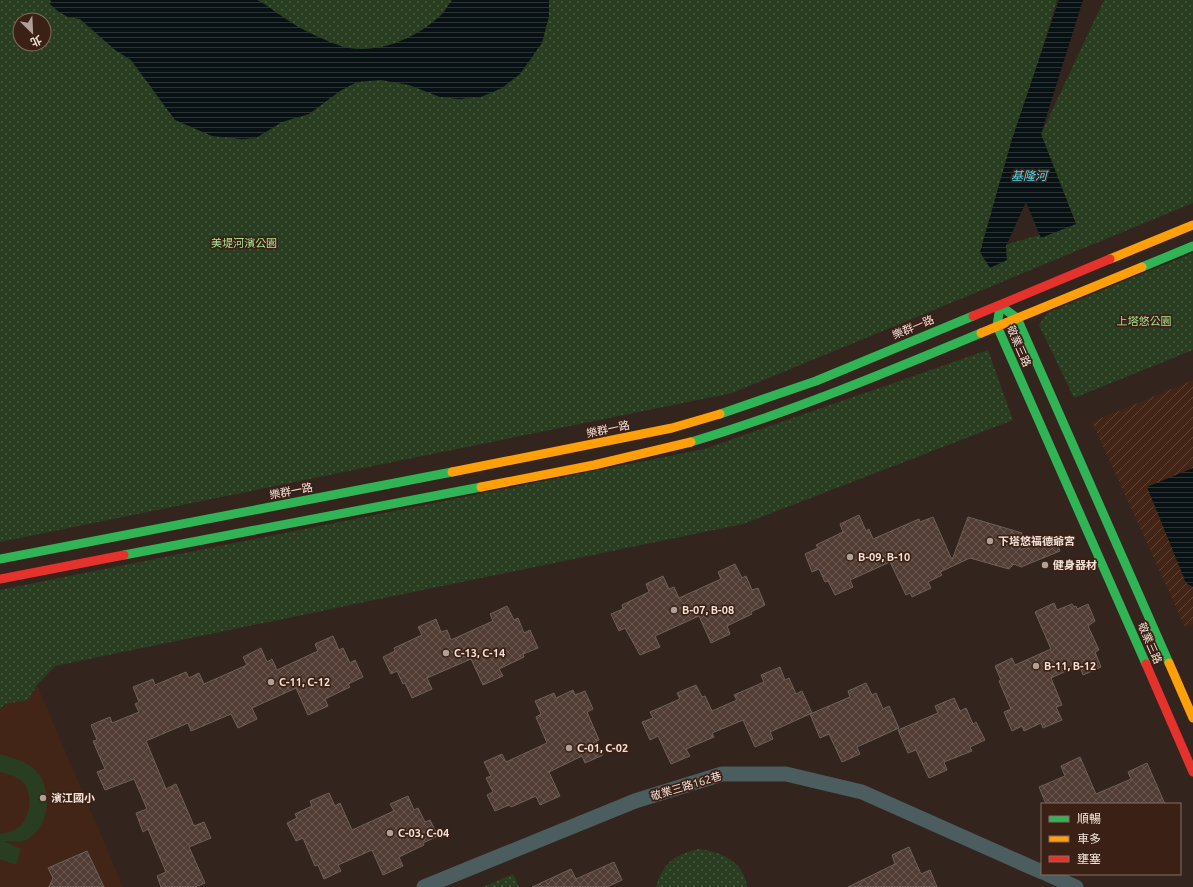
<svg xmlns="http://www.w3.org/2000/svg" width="1193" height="887" font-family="Ubuntu,'Noto Sans TC',sans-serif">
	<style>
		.built { fill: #432517 }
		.industrial { fill: url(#industrial-furrows) }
		.green { fill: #293d20 }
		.park { fill: url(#park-dots); fill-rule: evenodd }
		.water { fill: url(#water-rules) }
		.building { fill: url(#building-cross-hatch); stroke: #6d605b }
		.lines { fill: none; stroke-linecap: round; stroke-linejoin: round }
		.street { stroke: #4b5d5e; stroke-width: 15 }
		.fast { stroke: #30b455; stroke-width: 9 }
		.slow { stroke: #ff9f0a; stroke-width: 9 }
		.jam { stroke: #e5322d; stroke-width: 9 }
		.poi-dot { fill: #b0a098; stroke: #3b2115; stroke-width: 1.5 }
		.labels { text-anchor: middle; stroke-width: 3.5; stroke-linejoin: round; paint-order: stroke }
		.park-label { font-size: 11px; fill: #a4e492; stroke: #3b2115 }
		.street-label { font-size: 11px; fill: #f4e2da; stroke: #3b2115 }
		.poi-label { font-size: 11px; font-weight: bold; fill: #f4e2da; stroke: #3b2115; text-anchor: start }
		.water-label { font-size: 12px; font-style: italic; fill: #47ddf9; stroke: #3b2115 }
	</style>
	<defs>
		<pattern id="industrial-furrows" width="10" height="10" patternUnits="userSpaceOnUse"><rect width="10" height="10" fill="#432517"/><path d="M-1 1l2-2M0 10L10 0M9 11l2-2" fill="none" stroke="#5f4438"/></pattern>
		<pattern id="park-dots" width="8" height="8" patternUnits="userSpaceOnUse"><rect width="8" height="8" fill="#293d20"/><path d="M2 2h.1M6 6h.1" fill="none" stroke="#495940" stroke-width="1.8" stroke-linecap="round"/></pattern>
		<pattern id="water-rules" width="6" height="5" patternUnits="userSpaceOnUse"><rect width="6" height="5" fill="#081113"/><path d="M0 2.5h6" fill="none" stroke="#2d3335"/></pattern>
		<pattern id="building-cross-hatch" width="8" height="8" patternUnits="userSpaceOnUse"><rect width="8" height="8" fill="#513d34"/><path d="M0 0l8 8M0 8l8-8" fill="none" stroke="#6b5951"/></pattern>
	</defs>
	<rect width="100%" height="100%" fill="#33241d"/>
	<path class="built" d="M37,685L123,887H0V709L5,704L28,699Z"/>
	<path class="industrial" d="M1193,380V624L1185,627L1092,422Z"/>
	<path class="green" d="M0,754C12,758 27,761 36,771C53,789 50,826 28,839C21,843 11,841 4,841L21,849L16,865L0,859V834C7,833 15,831 20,826C31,816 33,793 23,782C17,776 7,774 0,772Z"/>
	<g class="park">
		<path d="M0,0H1057L981,252L1076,224L1041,134L1104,0H1193V203L732,393L0,542ZM20,20H44V44H20Z"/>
		<path d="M1193,253V350L1074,398L1039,325L1047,313Z"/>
		<path d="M988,350L1013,420L743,524L55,666L37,685L28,700L5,704L0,709V590L704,449Z"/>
		<path d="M698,849C720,851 744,861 747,887H656C663,863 674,855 698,849Z"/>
		<path d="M513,874L519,887H483Z"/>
	</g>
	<g class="water">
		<path d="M51,0H257C274,9 289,23 306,31C316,36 340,47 349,48C382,53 415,38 439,17C444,13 448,5 452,0H549V16L542,43L520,74L502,88L481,97L459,99L440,97L409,85L381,80L357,82L340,91L309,114L282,122L256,138L242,139L212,136L175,120L131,60L115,50L80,19L68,17L59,12L50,4Z"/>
		<path d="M1059,0H1083L1041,134L1076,224L1041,238L1026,202L1006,246L1007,260L990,268L980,252L1012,139Z"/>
		<path d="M1193,468V587L1186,583L1147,487Z"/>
	</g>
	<g class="building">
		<path d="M859,515L866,531L869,529L873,539L919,519L920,522L933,517L952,560L968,517L1022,533L1020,550L1054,537L1060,551L1021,567L1014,564L1009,569L970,558L940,572L942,575L928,582L931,588L912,597L910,593L906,595L890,562L850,580L853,587L835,595L828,581L825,582L819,569L812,572L805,554L818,548L816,545L843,532L840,524Z"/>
		<path d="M735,564L742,578L746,576L752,590L758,588L765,605L751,612L752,614L727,626L730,634L711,643L699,616L655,636L660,647L640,655L625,628L619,631L611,614L623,609L622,605L649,592L646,584L663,576L669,589L674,587L679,598L721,579L718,572Z"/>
		<path d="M1054,603L1057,610L1072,604L1074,607L1076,606L1077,609L1088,604L1095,621L1088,626L1099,650L1095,652L1101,667L1083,675L1079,665L1051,678L1062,705L1056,707L1062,720L1043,728L1041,723L1024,731L1022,726L1012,731L1004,712L1011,709L999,681L1001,680L995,666L1012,658L1015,665L1051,649L1035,612Z"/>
		<path d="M507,606L514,620L518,618L524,633L530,630L538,648L523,654L524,657L499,669L503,676L483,685L471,659L427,678L432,689L412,698L405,683L403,684L397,671L391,674L383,657L395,651L394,648L422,635L418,627L436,619L441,632L447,630L451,640L493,621L490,614Z"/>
		<path d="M333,636L339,650L343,648L350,663L355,660L363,677L348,684L350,687L325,699L328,706L308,715L296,688L252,708L257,719L238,728L231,714L191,731L188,723L146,741L166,789L176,784L194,826L204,822L211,838L189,847L205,883L195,887H161L157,876L166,872L148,829L143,832L136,813L147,809L134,779L105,790L97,772L105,769L93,741L97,740L91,725L110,717L112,723L139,712L135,704L139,702L133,687L153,679L155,685L186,672L189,678L199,673L204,684L247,665L243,657L261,648L267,662L272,659L277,670L318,651L315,644Z"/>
		<path d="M780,667L785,680L789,678L796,694L802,691L812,713L770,732L773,739L755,747L743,720L712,733L714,737L686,749L690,756L671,764L658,736L650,740L642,722L653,718L650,712L680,699L677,693L696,685L702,697L705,696L712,711L737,700L734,695L764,682L761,675Z"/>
		<path d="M866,683L872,695L876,693L883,709L889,706L899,728L857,747L860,754L842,762L829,734L820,738L810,714L850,697L848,691Z"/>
		<path d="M573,690L575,695L585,691L593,709L587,712L599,740L596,741L603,755L585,763L582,756L549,772L560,796L540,805L536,796L511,807L509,805L495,811L487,795L493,792L486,778L491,776L484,762L502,754L506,762L547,743L536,717L541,714L535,701L554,693L556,698Z"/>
		<path d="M954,698L960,711L966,708L973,724L976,722L985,740L970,747L972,751L944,762L947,770L929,778L916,750L908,753L898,730L938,713L935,706Z"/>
		<path d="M1080,757L1096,794L1131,779L1128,772L1147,763L1165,804H1046L1039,787L1065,776L1061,766Z"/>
		<path d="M329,793L335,806L340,803L352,830L394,811L390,804L408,796L414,810L418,808L425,822L430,820L438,836L423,843L424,845L399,857L403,866L383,875L372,850L338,865L341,871L324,879L318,865L315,866L303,838L296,841L287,823L297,818L295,814L312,806L310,801Z"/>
		<path d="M909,847L921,874L930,870L937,887H848L895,864L892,855Z"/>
		<path d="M87,851L104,887H49L53,878L48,868Z"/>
		<path d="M614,862L622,880L607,887H532L571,869L576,879Z"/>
	</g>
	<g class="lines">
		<g class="street">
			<path d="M1047,874L1076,887"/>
			<path d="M424,887L635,801L722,774H786L862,792L1042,872"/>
		</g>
		<g class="fast">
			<path d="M1142,267L1193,246"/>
			<path d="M1006,310L1017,318L1169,663"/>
			<path d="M999,313L997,326L1146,664"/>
			<path d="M720,414L816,381L973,316"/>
			<path d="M691,442C791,412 885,373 981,333"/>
			<path d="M124,555L481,487"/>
			<path d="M0,559L452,472"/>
		</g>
		<g class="slow">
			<path d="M1110,259L1193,225"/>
			<path d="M981,333L1142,267"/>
			<path d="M452,472L672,428L720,414"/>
			<path d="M481,487L594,465L691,442"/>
			<path d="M1169,663L1193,718"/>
		</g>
		<g class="jam">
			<path d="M973,316L1110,259"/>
			<path d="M0,579L124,555"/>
			<path d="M1146,664L1193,772"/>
		</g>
	</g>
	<g class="poi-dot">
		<circle cx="990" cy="541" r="4"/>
		<circle cx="850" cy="557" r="4"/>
		<circle cx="1045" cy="565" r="4"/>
		<circle cx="674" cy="610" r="4"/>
		<circle cx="446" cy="653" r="4"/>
		<circle cx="1036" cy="666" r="4"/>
		<circle cx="271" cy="682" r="4"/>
		<circle cx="569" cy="748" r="4"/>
		<circle cx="43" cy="798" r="4"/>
		<circle cx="390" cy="833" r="4"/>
	</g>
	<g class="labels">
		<g class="park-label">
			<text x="244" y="247">美堤河濱公園</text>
			<text x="1144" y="325">上塔悠公園</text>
		</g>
		<g class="street-label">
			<text transform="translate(913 327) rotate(-23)" y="4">樂群一路</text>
			<text transform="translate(1019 346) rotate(66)" y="4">敬業三路</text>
			<text transform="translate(608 429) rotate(-12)" y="4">樂群一路</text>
			<text transform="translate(291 491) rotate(-11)" y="4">樂群一路</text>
			<text transform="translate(1150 643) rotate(66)" y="4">敬業三路</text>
			<text transform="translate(686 786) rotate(-17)" y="4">敬業三路162巷</text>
		</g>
		<g class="poi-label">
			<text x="998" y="545">下塔悠福德爺宮</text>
			<text x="858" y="561">B-09, B-10</text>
			<text x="1053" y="569">健身器材</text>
			<text x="682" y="614">B-07, B-08</text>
			<text x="454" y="657">C-13, C-14</text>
			<text x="1044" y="670">B-11, B-12</text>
			<text x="279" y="686">C-11, C-12</text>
			<text x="577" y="752">C-01, C-02</text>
			<text x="51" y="802">濱江國小</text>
			<text x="398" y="837">C-03, C-04</text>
		</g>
		<g class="water-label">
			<text x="1029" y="180">基隆河</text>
		</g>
	</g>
	<rect x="1041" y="803" width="140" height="72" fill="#3b2115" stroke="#856e64"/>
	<rect x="1049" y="816" width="20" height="6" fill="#30b455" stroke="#856e64"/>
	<text x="1077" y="823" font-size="12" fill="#f4e2da">順暢</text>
	<rect x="1049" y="836" width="20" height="6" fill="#ff9f0a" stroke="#856e64"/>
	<text x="1077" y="843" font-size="12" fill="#f4e2da">車多</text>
	<rect x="1049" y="856" width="20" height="6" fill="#e5322d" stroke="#856e64"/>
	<text x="1077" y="863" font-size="12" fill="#f4e2da">壅塞</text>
	<g transform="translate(32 32) rotate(156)"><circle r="19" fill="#3b2115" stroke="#856e64"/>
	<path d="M0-3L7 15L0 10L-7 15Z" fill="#b0a098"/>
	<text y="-6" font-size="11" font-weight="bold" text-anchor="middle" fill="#f4e2da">北</text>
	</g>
</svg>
